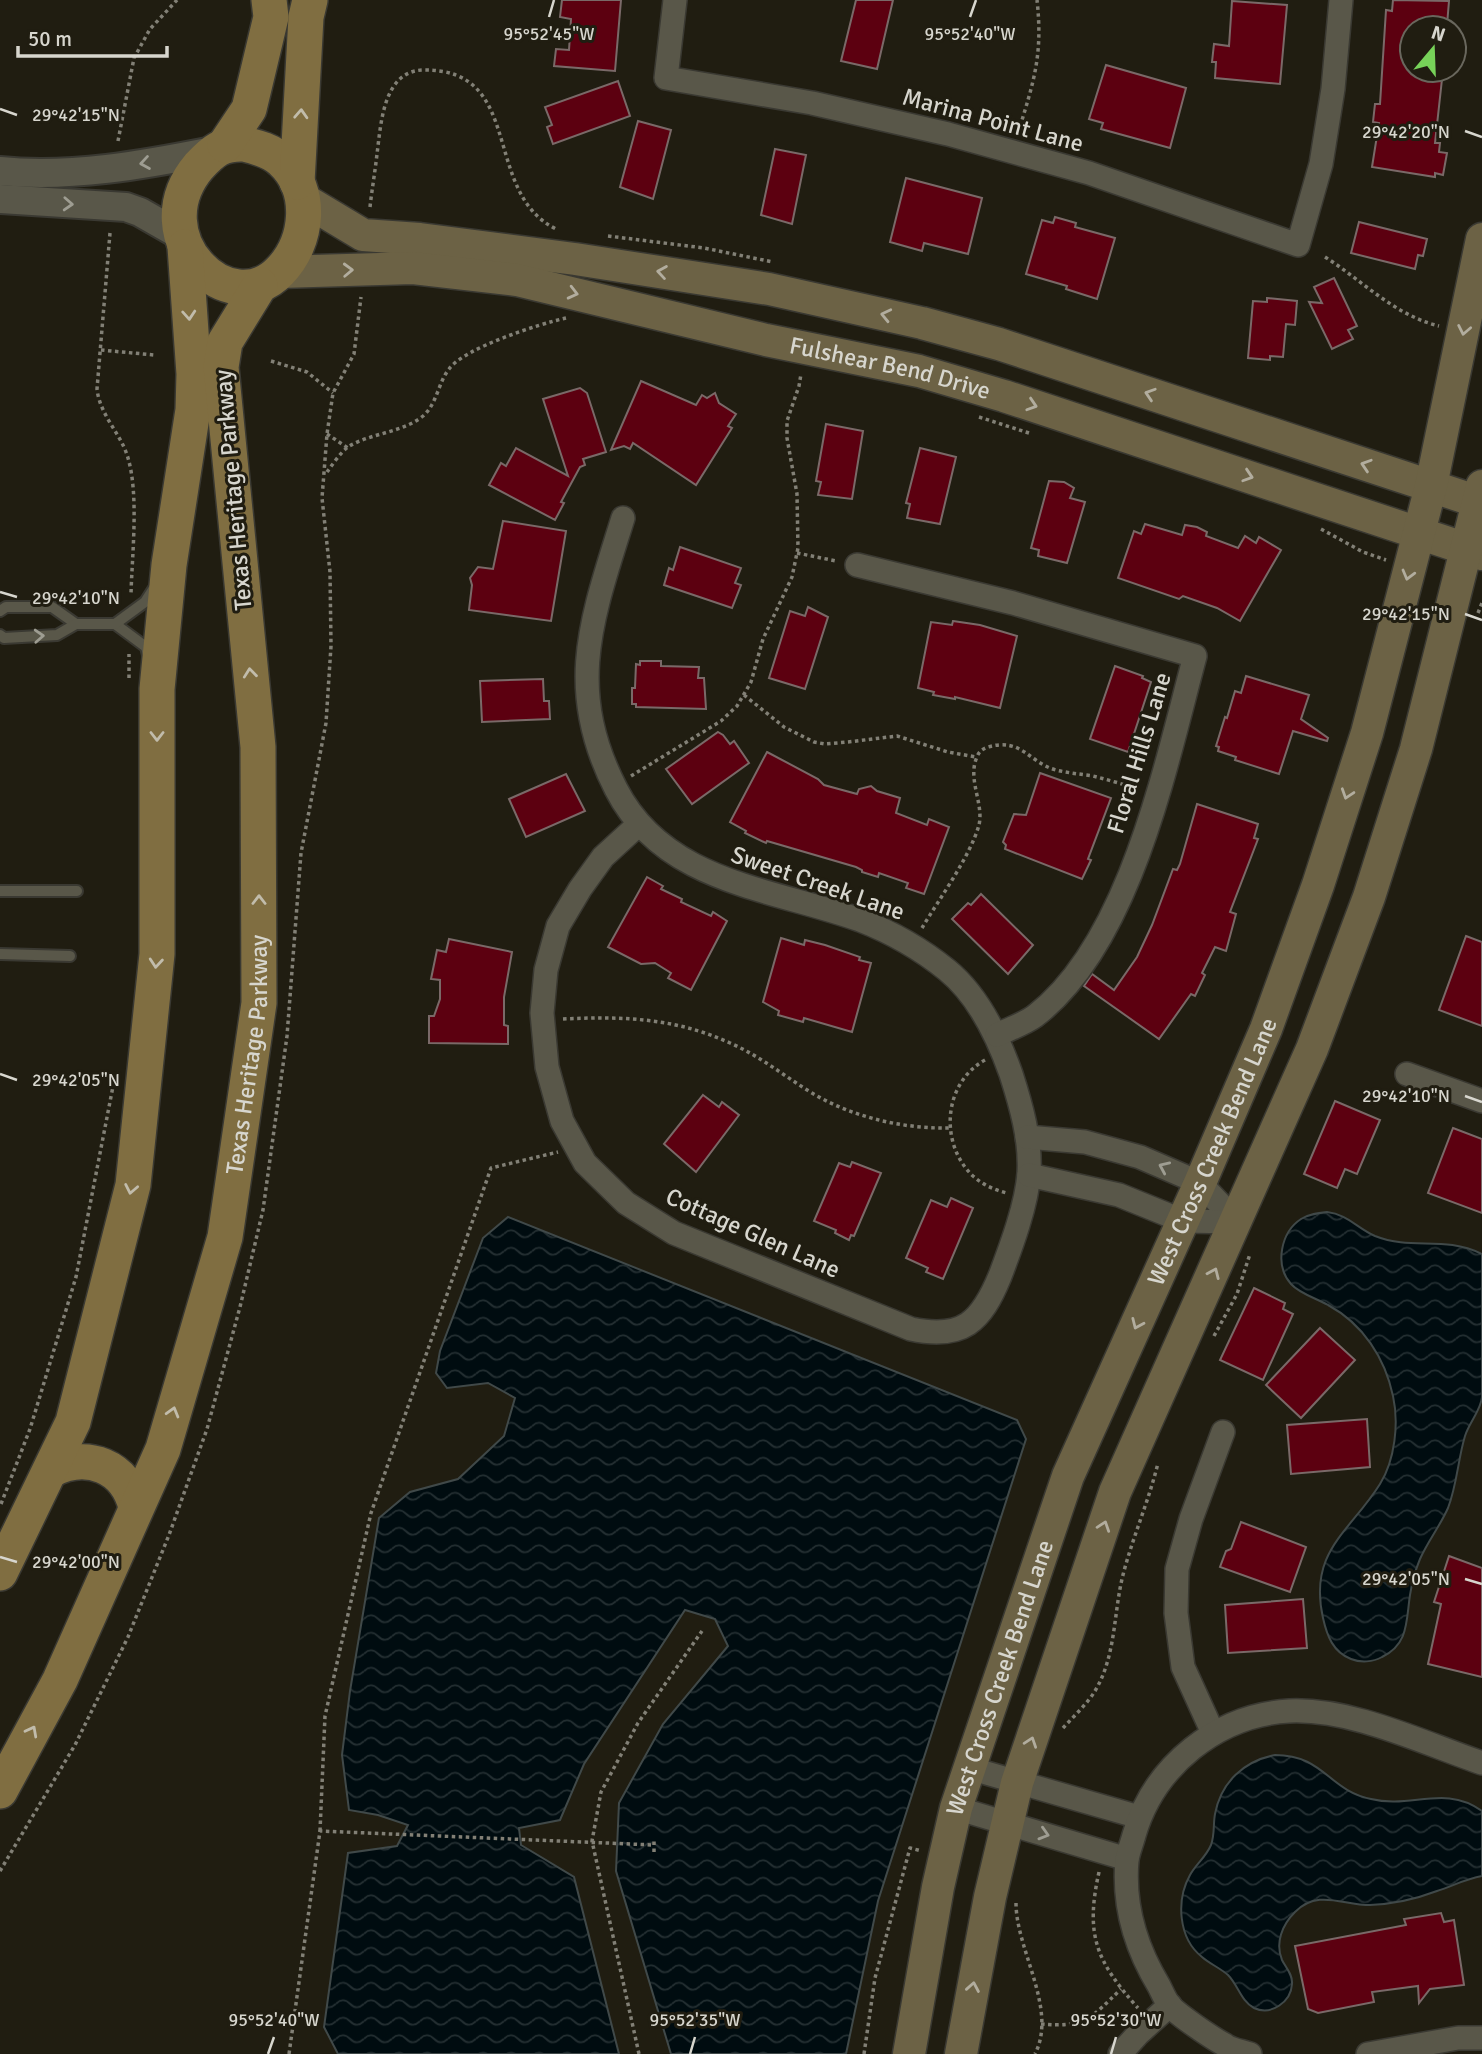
<svg xmlns="http://www.w3.org/2000/svg" width="1482" height="2054" font-family="Signika,sans-serif">
	<style>
		.water { fill: url(#water-waves); stroke: #404949; stroke-width: 2 }
		.building { fill: #5c0010; stroke: #7a6968; stroke-width: 2 }
		.lines { fill: none; stroke-linecap: round; stroke-linejoin: round }
		.service-casing { stroke: #3a3932; stroke-width: 14 }
		.minor-casing { stroke: #3a3932; stroke-width: 26 }
		.tertiary-casing { stroke: #3a3932; stroke-width: 32 }
		.secondary-casing { stroke: #3a3932; stroke-width: 35 }
		.primary-casing { stroke: #3a3932; stroke-width: 38 }
		.path { stroke: #828076; stroke-width: 3.5; stroke-dasharray: 3.5 3.5; stroke-linecap: butt }
		.service { stroke: #595749; stroke-width: 10 }
		.minor { stroke: #595749; stroke-width: 23 }
		.tertiary { stroke: #595749; stroke-width: 28 }
		.secondary { stroke: #6c6245; stroke-width: 32 }
		.primary { stroke: #806e41; stroke-width: 35 }
		.oneway { stroke: #c1bcab }
		.oneway2 { stroke: #9e9d92 }
		.oneway3 { stroke: #b2ad9e }
		.ticks { fill: none; stroke: #d7d6ce; stroke-width: 2.5 }
		.labels { text-anchor: middle; stroke-width: 6; stroke-linejoin: round; paint-order: stroke }
		.street-label { font-size: 24px; fill: #d7d6ce; stroke: #201d11 }
		.ticks-label { font-size: 18px; text-anchor: middle; fill: #d7d6ce; stroke: #201d11; stroke-width: 6; stroke-linejoin: round; paint-order: stroke }
	</style>
	<defs>
		<pattern id="water-waves" width="16" height="10" patternUnits="userSpaceOnUse" patternTransform="scale(1.75)"><rect width="16" height="10" fill="#000c10"/><path d="M0 5q4-4 8 0t8 0" fill="none" stroke="#242f32"/></pattern>
	</defs>
	<rect width="100%" height="100%" fill="#201d11"/>
	<g class="water">
		<path d="M1327,1212C1347,1214 1357,1228 1375,1236C1413,1251 1443,1235 1482,1254C1482,1286 1482,1318 1482,1350C1482,1365 1482,1382 1482,1397C1481,1410 1469,1423 1465,1436C1458,1459 1457,1485 1448,1508C1440,1526 1428,1541 1420,1559C1415,1571 1412,1582 1410,1595C1406,1621 1409,1644 1382,1657C1373,1662 1361,1663 1351,1659C1333,1652 1327,1636 1323,1618C1308,1551 1350,1532 1380,1484C1395,1460 1399,1423 1393,1396C1385,1358 1363,1324 1328,1305C1316,1298 1300,1294 1291,1284C1274,1265 1281,1232 1301,1219C1309,1214 1318,1213 1327,1212Z"/>
		<path d="M508,1217L1017,1420L1026,1439L878,1901L846,2054H671L616,1871L619,1803L663,1724L728,1646L715,1619L685,1610L584,1764L560,1820L519,1828L521,1845L574,1877L619,2054H338L324,2027L348,1853L397,1846L408,1825L378,1815L349,1810L342,1755L350,1691L379,1518L410,1492L458,1479L504,1436L515,1398L488,1383L447,1388L436,1373L440,1351L483,1238Z"/>
		<path d="M1275,1755C1324,1755 1328,1790 1371,1799C1411,1809 1445,1784 1482,1811V1876C1465,1879 1453,1886 1437,1891C1416,1899 1393,1904 1370,1905C1342,1905 1318,1889 1295,1912C1282,1925 1275,1943 1282,1960C1286,1968 1293,1975 1292,1984C1291,2002 1271,2016 1254,2008C1241,2001 1238,1985 1228,1975C1220,1968 1210,1964 1202,1957C1178,1938 1176,1900 1190,1875C1196,1864 1206,1857 1211,1845C1215,1834 1213,1824 1215,1814C1221,1782 1244,1761 1275,1755Z"/>
	</g>
	<g class="building">
		<path d="M562,0H621L615,71L554,66L556,49L569,50L571,19L560,17Z"/>
		<path d="M856,0H893L877,69L841,61Z"/>
		<path d="M1393,0L1449,1L1447,25H1438L1437,28H1412V70H1443L1435,143H1440L1439,152L1447,153L1443,175L1435,173V177L1372,167L1379,123L1373,122L1375,104H1380L1386,10L1392,11Z"/>
		<path d="M1232,1L1287,5L1280,84L1215,78L1216,62H1212L1214,44L1229,46Z"/>
		<path d="M1106,65L1186,88L1170,148L1101,129L1103,123L1089,119Z"/>
		<path d="M618,81L630,116L553,144L547,127L552,125L545,107Z"/>
		<path d="M638,121L671,130L653,199L620,187Z"/>
		<path d="M775,149L806,155L792,224L761,215Z"/>
		<path d="M906,178L982,198L968,254L924,243L922,251L890,242Z"/>
		<path d="M1055,217L1076,223L1075,227L1115,238L1097,299L1066,289L1067,286L1026,274L1042,220L1053,223Z"/>
		<path d="M1359,222L1427,239L1423,256L1418,255L1415,269L1351,253Z"/>
		<path d="M1334,278L1357,326L1348,330L1353,339L1332,349L1309,302L1322,303L1314,287Z"/>
		<path d="M1267,298L1297,301L1295,325L1286,324L1283,357L1270,356V360L1248,358L1253,301L1267,302Z"/>
		<path d="M641,381L696,405L702,395L707,398L715,393L719,403L736,414L728,426L732,428L696,485L633,443L630,449L624,446L611,450Z"/>
		<path d="M580,388L587,393L606,452L583,459L585,465L580,467L561,502L564,503L555,520L489,485L501,463L506,466L516,448L568,476L543,399Z"/>
		<path d="M826,424L863,431L852,499L818,495L821,482L816,481Z"/>
		<path d="M920,448L956,457L940,524L907,518L910,504L906,503Z"/>
		<path d="M1049,481L1064,482L1074,488L1070,498L1085,502L1067,563L1038,556L1039,550L1031,548Z"/>
		<path d="M503,521L566,531L551,621L469,610L472,585L470,578L478,567L493,569Z"/>
		<path d="M1145,524L1182,535L1185,525L1197,527L1207,532L1206,536L1238,548L1245,536L1256,543L1259,537L1281,550L1240,621L1217,608L1183,596L1179,599L1118,578L1134,531L1141,534Z"/>
		<path d="M680,547L741,568L735,583L741,585L732,608L664,585L669,568L673,570Z"/>
		<path d="M808,607L828,617L805,689L769,678L790,611L805,616Z"/>
		<path d="M953,621L980,625L1017,636L1000,708L955,697V699L933,695L934,692L918,688L931,622L952,625Z"/>
		<path d="M640,661H661V666L699,667L698,678H704L706,709L636,707V704H632V688H635L636,664L640,665Z"/>
		<path d="M1115,666L1143,676L1142,678L1151,682L1128,752L1090,739Z"/>
		<path d="M1246,676L1309,695L1301,719L1328,738L1327,741L1293,731L1279,774L1235,760L1236,757L1218,751L1219,747L1216,746L1225,717L1227,718L1235,691L1241,693Z"/>
		<path d="M543,679L544,701H549L550,719L482,722L480,681Z"/>
		<path d="M718,732L723,735L730,744L734,741L749,763L692,804L666,769Z"/>
		<path d="M767,752L818,779L824,785L857,794L859,789L871,786L877,791L900,798L896,813L927,825L929,819L949,827L924,894L906,888L908,883L879,873L878,877L862,872V870L856,867L767,841L766,843L745,833L746,831L730,822Z"/>
		<path d="M1040,773L1111,798L1088,859L1091,860L1082,879L1005,849L1006,845L1003,842L1014,814L1026,815Z"/>
		<path d="M566,774L585,811L526,837L509,799Z"/>
		<path d="M1197,804L1258,824L1254,838L1258,839L1230,912L1236,914L1226,951L1215,947L1202,973L1205,975L1195,996L1191,994L1159,1039L1084,986L1092,974L1114,990L1137,957L1152,925L1173,869L1177,870L1180,864Z"/>
		<path d="M647,877L663,886L661,889L682,899L681,902L711,916L713,912L727,921L691,990L668,978L671,973L655,963L641,964L608,947Z"/>
		<path d="M981,894L1033,945L1008,974L952,919L968,903L971,905Z"/>
		<path d="M1466,936L1482,942V1026L1439,1010Z"/>
		<path d="M781,938L804,945L805,940L825,945L860,957L859,960L871,963L852,1032L804,1018L803,1022L778,1015L779,1011L763,1002Z"/>
		<path d="M449,939L512,952L504,997V1025L508,1026V1044L429,1043V1016H434L440,999V980L431,979L437,950L446,952Z"/>
		<path d="M703,1095L719,1107L722,1102L739,1115L696,1172L664,1144Z"/>
		<path d="M1335,1101L1380,1120L1357,1174L1345,1169L1337,1188L1304,1174Z"/>
		<path d="M1453,1128L1482,1139V1213L1428,1193Z"/>
		<path d="M852,1162L881,1173L854,1236L851,1235L849,1240L835,1233L836,1230L814,1221L839,1163L850,1167Z"/>
		<path d="M951,1198L973,1208L943,1279L926,1272L928,1268L906,1258L931,1200L947,1207Z"/>
		<path d="M1254,1288L1285,1303L1283,1309L1293,1314L1263,1380L1220,1360Z"/>
		<path d="M1320,1328L1355,1360L1301,1418L1266,1385Z"/>
		<path d="M1367,1419L1370,1467L1291,1474L1287,1425Z"/>
		<path d="M1241,1522L1306,1547L1290,1592L1220,1567L1226,1551L1231,1549Z"/>
		<path d="M1449,1556L1482,1568V1677L1428,1664L1441,1604L1434,1602Z"/>
		<path d="M1303,1599L1307,1648L1228,1653L1225,1605Z"/>
		<path d="M1441,1913L1444,1922L1454,1920L1464,1985L1430,1989L1419,2003L1418,1986L1372,1992L1374,2002L1318,2013L1308,2009L1295,1946L1406,1925L1404,1919Z"/>
	</g>
	<g class="lines">
		<g class="service-casing">
			<g id="service">
				<path d="M0,611L6,607H52L76,624"/>
				<path d="M115,624L146,647L149,659"/>
				<path d="M0,635L4,638L57,635L76,624H115L145,602L156,585"/>
				<path d="M0,891H77"/>
				<path d="M0,954L70,956"/>
			</g>
		</g>
		<g class="minor-casing">
			<g id="minor">
				<path d="M675,0L666,78L812,103L948,134L1089,173L1298,245L1321,164L1333,89L1341,0"/>
				<path d="M623,518C592,618 564,688 616,789C664,883 771,888 860,920C891,932 921,949 947,970C979,996 998,1037 1011,1074C1021,1105 1031,1140 1029,1173C1027,1204 1011,1247 1000,1276C981,1322 963,1340 911,1329L674,1233L626,1203L585,1163L562,1121L547,1067L542,1013L546,970L558,926L580,889L603,857L639,824"/>
				<path d="M857,565L1013,603L1195,656C1165,767 1130,943 1035,1016C1024,1024 1009,1029 997,1035"/>
				<path d="M1407,1074L1482,1101"/>
				<path d="M1027,1137L1085,1142L1140,1157L1200,1183L1237,1222"/>
				<path d="M1029,1175L1119,1195L1183,1221L1237,1222"/>
				<path d="M1213,1733L1183,1667L1176,1613L1177,1569L1191,1519L1223,1432"/>
				<path d="M969,1768L1139,1817"/>
				<path d="M956,1808L1127,1859"/>
				<path d="M1120,2054L1138,2034L1170,2005"/>
				<path d="M1250,2054C1241,2051 1232,2050 1225,2045C1212,2038 1178,2015 1169,2005C1165,1999 1162,1992 1159,1986C1136,1948 1123,1905 1127,1860C1128,1852 1132,1843 1134,1835C1154,1766 1217,1715 1289,1711C1352,1708 1423,1743 1482,1763"/>
				<path d="M1368,2054L1458,2038H1482"/>
			</g>
		</g>
		<g class="tertiary-casing">
			<g id="tertiary">
				<path d="M0,171C71,178 143,165 213,151"/>
				<path d="M0,199L126,207L140,212L182,236"/>
			</g>
		</g>
		<g class="secondary-casing">
			<g id="secondary">
				<path d="M303,199L363,235L420,239L575,259L769,289L922,323L999,344L1482,503"/>
				<path id="s1" d="M280,272L413,268L517,280L766,340L919,371L1004,396L1482,554"/>
				<path id="s2" d="M909,2054L938,1887L956,1808L1068,1476L1200,1183L1266,1029L1318,885L1367,733L1431,486L1482,239"/>
				<path d="M961,2054L990,1897L1017,1783L1115,1492L1312,1049L1369,897L1416,749L1482,486"/>
			</g>
		</g>
		<g class="primary-casing">
			<g id="primary">
				<path d="M244,144C257,147 272,151 282,161C314,191 308,242 280,271C230,324 139,237 199,166C213,151 222,143 244,144Z"/>
				<path d="M225,145L249,109L271,17L269,0"/>
				<path d="M297,182L306,17L310,0"/>
				<path d="M51,1470C87,1451 126,1466 136,1507"/>
				<path d="M0,1573L73,1422L133,1185L157,954V689L169,565L193,410L194,374L185,247"/>
				<path id="s3" d="M0,1791L60,1680L163,1449L225,1237L259,1003L258,747L221,367L225,342L260,285"/>
			</g>
		</g>
		<g class="path">
			<path d="M1018,133C1034,81 1043,55 1037,0"/>
			<path d="M118,141L134,58L150,29L177,0"/>
			<path d="M370,207C372,189 375,172 377,154C381,124 383,70 424,70C526,69 481,192 556,229"/>
			<path d="M110,233L97,389C100,416 121,433 128,458C139,495 132,555 131,594"/>
			<path d="M608,236L704,248L773,262"/>
			<path d="M1325,257C1363,281 1394,315 1439,326"/>
			<path d="M101,350L154,355"/>
			<path d="M271,361L307,372L333,393"/>
			<path d="M979,417L1032,434"/>
			<path d="M327,434L348,448"/>
			<path d="M327,472C333,464 340,453 348,447C370,433 402,433 423,416C437,404 438,383 449,369C464,348 539,324 566,318"/>
			<path d="M1321,529L1363,552L1386,560"/>
			<path d="M797,553L836,561"/>
			<path d="M1478,613L1482,603"/>
			<path d="M129,678V654"/>
			<path d="M744,695L784,727L814,742L825,744L848,742L897,736L948,752L976,757"/>
			<path d="M631,776L721,721L737,706L751,682L763,639L792,577L798,548L797,494L787,438V421L799,386L801,374"/>
			<path d="M922,928C939,899 970,857 979,825C984,803 967,779 977,757C979,751 983,749 988,747C1022,737 1029,763 1056,770C1068,773 1080,774 1093,776C1108,780 1124,784 1139,790"/>
			<path d="M563,1019C622,1016 676,1018 730,1043C760,1056 784,1076 812,1093C852,1117 903,1129 950,1128"/>
			<path d="M985,1060C943,1083 939,1144 973,1176C983,1185 995,1190 1007,1193"/>
			<path d="M1214,1336L1237,1294L1250,1254"/>
			<path d="M1,1504L30,1429L76,1277L115,1076"/>
			<path d="M1063,1728C1074,1716 1087,1704 1095,1691C1117,1654 1113,1611 1124,1571C1134,1534 1149,1500 1158,1463"/>
			<path d="M320,1831L325,1716L371,1513L491,1168L558,1152"/>
			<path d="M654,1852V1839"/>
			<path d="M0,1871L75,1745L128,1637L169,1535L207,1429L240,1307L263,1210L287,1036L301,853L326,723L331,646L330,572L322,498L327,434L333,393L354,354L361,297"/>
			<path d="M1099,1872C1085,1935 1096,1961 1138,2008"/>
			<path d="M1016,1903C1016,1950 1058,2009 1035,2054"/>
			<path d="M1041,2024C1085,2028 1091,2018 1121,1989"/>
			<path d="M289,2054L320,1831L654,1845"/>
			<path d="M639,2054L592,1841L601,1792L638,1723L702,1631"/>
			<path d="M864,2054L875,1978L910,1848L922,1851"/>
		</g>
		<use href="#service" class="service"/>
		<use href="#minor" class="minor"/>
		<use href="#tertiary" class="tertiary"/>
		<use href="#secondary" class="secondary"/>
		<use href="#primary" class="primary"/>
	</g>
	<defs><path id="oneway-chevron" d="M-2-3.5L2.5 0L-2 3.5" fill="none" stroke-width="1.6" stroke-linecap="round" stroke-linejoin="round" transform="scale(1.75)"/></defs>
	<g class="oneway">
		<use href="#oneway-chevron" transform="translate(301 114) rotate(-87)"/>
		<use href="#oneway-chevron" transform="translate(189 315) rotate(86)"/>
		<use href="#oneway-chevron" transform="translate(250 673) rotate(-96)"/>
		<use href="#oneway-chevron" transform="translate(157 736) rotate(90)"/>
		<use href="#oneway-chevron" transform="translate(259 900) rotate(-90)"/>
		<use href="#oneway-chevron" transform="translate(156 963) rotate(95)"/>
		<use href="#oneway-chevron" transform="translate(131 1189) rotate(101)"/>
		<use href="#oneway-chevron" transform="translate(173 1412) rotate(-74)"/>
		<use href="#oneway-chevron" transform="translate(32 1731) rotate(-62)"/>
	</g>
	<g class="oneway2">
		<use href="#oneway-chevron" transform="translate(145 163) rotate(171)"/>
		<use href="#oneway-chevron" transform="translate(68 204) rotate(3)"/>
		<use href="#oneway-chevron" transform="translate(39 636) rotate(-3)"/>
		<use href="#oneway-chevron" transform="translate(1164 1167) rotate(-156)"/>
		<use href="#oneway-chevron" transform="translate(1044 1834) rotate(17)"/>
	</g>
	<g class="oneway3">
		<use href="#oneway-chevron" transform="translate(348 270) rotate(-2)"/>
		<use href="#oneway-chevron" transform="translate(662 272) rotate(-171)"/>
		<use href="#oneway-chevron" transform="translate(573 293) rotate(14)"/>
		<use href="#oneway-chevron" transform="translate(886 315) rotate(-167)"/>
		<use href="#oneway-chevron" transform="translate(1464 330) rotate(101)"/>
		<use href="#oneway-chevron" transform="translate(1150 394) rotate(-162)"/>
		<use href="#oneway-chevron" transform="translate(1032 405) rotate(18)"/>
		<use href="#oneway-chevron" transform="translate(1366 465) rotate(-162)"/>
		<use href="#oneway-chevron" transform="translate(1248 476) rotate(18)"/>
		<use href="#oneway-chevron" transform="translate(1408 575) rotate(105)"/>
		<use href="#oneway-chevron" transform="translate(1347 794) rotate(108)"/>
		<use href="#oneway-chevron" transform="translate(1214 1273) rotate(-66)"/>
		<use href="#oneway-chevron" transform="translate(1137 1324) rotate(114)"/>
		<use href="#oneway-chevron" transform="translate(1104 1526) rotate(-71)"/>
		<use href="#oneway-chevron" transform="translate(1031 1742) rotate(-71)"/>
		<use href="#oneway-chevron" transform="translate(973 1987) rotate(-80)"/>
	</g>
	<path class="ticks" d="M549,17L554,0M970,17L976,0M0,109L17,115M1465,131L1482,137M0,592L17,597M1465,614L1482,620M0,1074L17,1080M1465,1096L1482,1102M0,1557L17,1562M1465,1579L1482,1584M268,2054L274,2037M690,2054L695,2037M1111,2054L1116,2037"/>
	<g class="labels">
		<g class="street-label">
			<text transform="translate(993 120) rotate(15)" y="8">Marina Point Lane</text>
			<text dy="8" stroke="none"><textPath href="#s1" startOffset="621">Fulshear Bend Drive</textPath></text>
			<text transform="translate(233 490) rotate(-95)" y="8">Texas Heritage Parkway</text>
			<text transform="translate(1139 753) rotate(-73)" y="8">Floral Hills Lane</text>
			<text transform="translate(818 883) rotate(19)" y="8">Sweet Creek Lane</text>
			<text dy="8" stroke="none"><textPath href="#s3" startOffset="784">Texas Heritage Parkway</textPath></text>
			<text dy="8" stroke="none"><textPath href="#s2" startOffset="956">West Cross Creek Bend Lane</textPath></text>
			<text transform="translate(753 1233) rotate(24)" y="8">Cottage Glen Lane</text>
			<text dy="8" stroke="none"><textPath href="#s2" startOffset="388">West Cross Creek Bend Lane</textPath></text>
		</g>
	</g>
	<g class="ticks-label">
		<text x="549" y="40">95°52'45"W</text>
		<text x="970" y="40">95°52'40"W</text>
		<text x="76" y="121">29°42'15"N</text>
		<text x="1406" y="138">29°42'20"N</text>
		<text x="76" y="604">29°42'10"N</text>
		<text x="1406" y="620">29°42'15"N</text>
		<text x="76" y="1086">29°42'05"N</text>
		<text x="1406" y="1102">29°42'10"N</text>
		<text x="76" y="1568">29°42'00"N</text>
		<text x="1406" y="1585">29°42'05"N</text>
		<text x="274" y="2026">95°52'40"W</text>
		<text x="695" y="2026">95°52'35"W</text>
		<text x="1116" y="2026">95°52'30"W</text>
	</g>
	<g transform="translate(1433 49) rotate(19)"><circle r="33" fill="#201d11" stroke="#69675d" stroke-width="2"/>
	<path d="M0-5L12 26L0 18L-12 26Z" fill="#77d259"/>
	<text y="-10" font-size="19" font-weight="bold" text-anchor="middle" fill="#d7d6ce">N</text>
	</g>
	<path d="M18 46v10h149v-10" fill="none" stroke="#d7d6ce" stroke-width="3.5"/>
	<text x="28" y="46" font-size="21" fill="#d7d6ce" stroke="#201d11" stroke-width="5" paint-order="stroke">50 m</text>
</svg>
